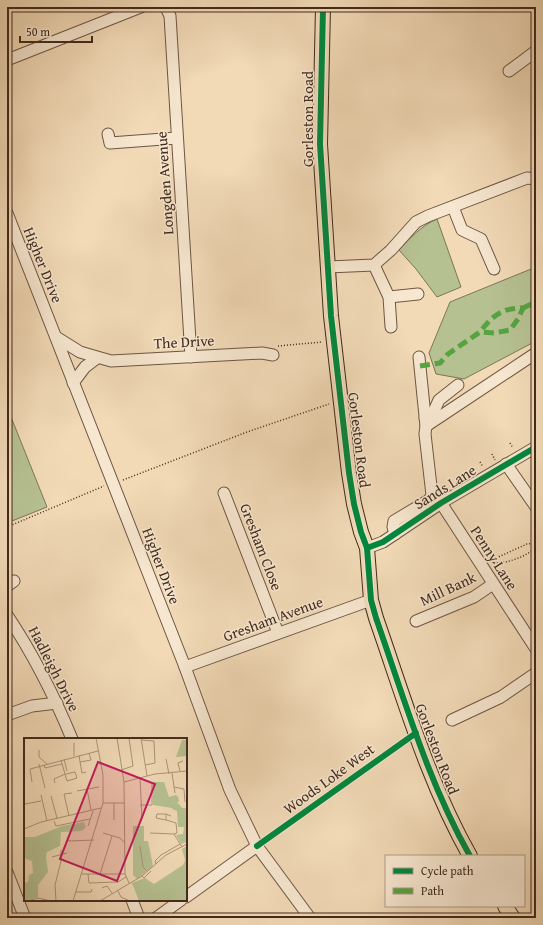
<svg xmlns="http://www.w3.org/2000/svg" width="543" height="925" font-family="'Gentium Book Plus',serif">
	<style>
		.green { fill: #b6c192; stroke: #7c7658 }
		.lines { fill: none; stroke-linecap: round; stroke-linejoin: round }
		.minor-casing { stroke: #6e5644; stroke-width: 13 }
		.major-casing { stroke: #422a1d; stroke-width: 16 }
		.path { stroke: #422a1d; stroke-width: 1.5; stroke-dasharray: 1 2; stroke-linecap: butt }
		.minor { stroke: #f7e7d0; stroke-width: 11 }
		.major { stroke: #f2dab7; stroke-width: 14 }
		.quiet { stroke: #55a441; stroke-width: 5; stroke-dasharray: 10 5; stroke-linecap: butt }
		.cycleway-casing { stroke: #f7e7d0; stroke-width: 8 }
		.cycleway { stroke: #00873e; stroke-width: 6 }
		.labels { text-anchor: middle; stroke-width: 3; stroke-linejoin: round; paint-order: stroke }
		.street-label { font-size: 15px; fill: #422a1d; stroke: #f7e7d0 }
		.inset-road { fill: none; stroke: #ac9479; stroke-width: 1 }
		.view { fill: #c2185b; fill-opacity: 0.15; stroke: #c2185b; stroke-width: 2 }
		.inset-edge { fill: none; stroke: #422a1d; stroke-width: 2 }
	</style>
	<rect width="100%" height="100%" fill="#f2dab7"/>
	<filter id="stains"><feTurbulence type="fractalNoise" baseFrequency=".005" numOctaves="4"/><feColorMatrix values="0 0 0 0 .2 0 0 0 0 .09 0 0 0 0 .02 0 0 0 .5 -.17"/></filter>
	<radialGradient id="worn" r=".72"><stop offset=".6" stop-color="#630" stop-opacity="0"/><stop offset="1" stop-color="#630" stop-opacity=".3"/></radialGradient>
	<g class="green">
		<path d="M437,219L461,287L437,297L416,269L399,250C411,237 421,226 437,219Z"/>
		<path d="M536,267V341L464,379L436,374L429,353L450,302Z"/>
		<path d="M7,407L47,507L7,523Z"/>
	</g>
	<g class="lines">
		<g class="minor-casing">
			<g id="minor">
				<path d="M166,7L170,16L191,357"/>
				<path d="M7,60L141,7"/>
				<path d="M509,71L536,51"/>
				<path d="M108,134L110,143L177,138"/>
				<path d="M453,207L462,230L481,239L494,269"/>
				<path d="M7,213L185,667L230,790L257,846L310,918"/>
				<path d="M374,265L389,297L391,327"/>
				<path d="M328,267L374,265L391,250L416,222L428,216L527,178L536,179"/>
				<path d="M389,297L418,294"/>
				<path d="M56,337L80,352L111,361L262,353L273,355"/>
				<path d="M73,383L85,367L97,358"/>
				<path d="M425,418L434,411L439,400L458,385"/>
				<path d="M426,426L536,353"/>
				<path d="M506,464L536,507"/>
				<path d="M224,493L278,633"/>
				<path d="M441,503L536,649"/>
				<path d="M395,534L393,527L394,521L429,500L432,495L425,434L426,426L419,357"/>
				<path d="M367,548L383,542L441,503L536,447"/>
				<path d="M7,586L14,581"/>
				<path d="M7,615C33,654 54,695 72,739"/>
				<path d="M416,621L474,597L493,584"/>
				<path d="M185,667L371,600"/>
				<path d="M7,715L32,706L57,703"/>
				<path d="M452,720L501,697L536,673"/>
				<path d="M7,872L25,918"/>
				<path d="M186,897L257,846"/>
				<path d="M132,900L139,918"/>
				<path d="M156,918L181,900"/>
			</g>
		</g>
		<g class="major-casing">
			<g id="major">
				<path d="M323,7L320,144L331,316L349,473L354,504L361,532L367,548L371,600L376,618C404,698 428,782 470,856"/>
				<path d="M505,906L513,918"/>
			</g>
		</g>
		<g class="path">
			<path d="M278,346L322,342"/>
			<path d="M510,443L513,448"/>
			<path d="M492,454L495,460"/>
			<path d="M480,462L483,467"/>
			<path d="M123,480L247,432L329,404"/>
			<path d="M7,527L104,486"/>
			<path d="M493,563L496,558L527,544L536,543"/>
			<path d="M494,563C506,564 528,556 536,547"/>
		</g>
		<use href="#minor" class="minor"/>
		<use href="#major" class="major"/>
		<g class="quiet">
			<path d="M523,308L536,302"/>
			<path d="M420,366L440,363L448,354L480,332L494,333L510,330L518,319L523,308C502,308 493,315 480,332"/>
		</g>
		<g class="cycleway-casing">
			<g id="cycleway">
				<path d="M323,7L320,144L331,316L349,473L354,504L361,532L367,548L371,600L376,618C404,698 428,782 470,856"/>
				<path d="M367,548L383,542L441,503L536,447"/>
				<path d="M257,846L416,733"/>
			</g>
		</g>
		<use href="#cycleway" class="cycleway"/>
	</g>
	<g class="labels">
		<g class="street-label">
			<text transform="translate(308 119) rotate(-90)" y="5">Gorleston Road</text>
			<text transform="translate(165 183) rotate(-94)" y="5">Longden Avenue</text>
			<text transform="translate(43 265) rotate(68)" y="5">Higher Drive</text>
			<text transform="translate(184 342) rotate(-3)" y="5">The Drive</text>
			<text transform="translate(359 440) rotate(83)" y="5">Gorleston Road</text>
			<text transform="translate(445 487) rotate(-32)" y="5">Sands Lane</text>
			<text transform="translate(261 547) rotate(69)" y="5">Gresham Close</text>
			<text transform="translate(494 558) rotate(57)" y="5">Penny Lane</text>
			<text transform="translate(161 566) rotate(69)" y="5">Higher Drive</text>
			<text transform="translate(448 589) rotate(-25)" y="5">Mill Bank</text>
			<text transform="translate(273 619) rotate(-20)" y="5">Gresham Avenue</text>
			<text transform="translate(54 669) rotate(63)" y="5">Hadleigh Drive</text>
			<text transform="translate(437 749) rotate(69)" y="5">Gorleston Road</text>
			<text transform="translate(329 779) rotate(-36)" y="5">Woods Loke West</text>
		</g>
	</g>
	<g transform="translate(24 738)">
		<rect width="163" height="163" fill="#f2dab7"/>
		<path d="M158,2H163V18L152,19ZM129,44H140L145,59L152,57L154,59L155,63L148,70L129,67ZM154,65L158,70H163V104L157,106L152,97L159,96L160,89H154L153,73L148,71L149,67ZM60,84L62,89L58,93L37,94L36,108L23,114L22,118L24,134L14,147V159L0,163V145L4,144L5,137L9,135L8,123L0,120V99H11L38,88ZM109,88H120V103H124L129,128L113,141L109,137ZM163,108V163H115L108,145L121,140L130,146L159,127L161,122L158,111Z" fill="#b6c192"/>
		<path class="inset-road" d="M93,0L100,44L101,136L105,145M117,0L123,38M117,2L130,3L131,25L121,27M50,5V18M15,12V19L23,26M55,17L56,24L67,22L65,15M40,21L43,33M142,21L145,36M37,22L43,43L53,40L51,34L42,36M56,24L58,35L62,34M15,26L21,50M20,27L21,30L38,26M97,32L109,28L105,0M156,33L154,25L159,23M148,35L151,55M116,40L118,81M8,44L6,31L74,13M100,44L131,36L163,33M31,45L30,41L41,36M150,49L160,51L161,64M63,51L67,72M53,53L75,49M17,57L23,83M27,58L33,80M79,65H101M1,66L17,63M116,67H128V45M142,76H133L132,80L142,82M45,78L40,56L48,55M147,78L142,76V82L152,85L153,95L150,96M90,82V65M30,83L32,88L66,81M64,88L69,73M0,91L17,84L77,70M79,95L96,100L101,105M126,95L150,96L158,109M43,99L45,103L70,102M116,108L119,129L123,133M28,119L43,115M132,126L131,123L137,117L156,106M58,136H101M64,136L65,145L94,144L102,139M76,136L88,98M118,138L120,140L127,133M78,150L83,148L88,155M94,153L97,159L106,163M52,154H67L68,151M3,163L14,160L27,163M32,163L31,147L37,123V112M49,163L79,65V37L72,0M76,163L118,138L142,117L163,106"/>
		<path class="view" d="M74,24L131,46L93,143L36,121Z"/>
		<rect width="163" height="163" class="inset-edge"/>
	</g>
	<rect width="543" height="925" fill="none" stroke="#f2dab7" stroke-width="24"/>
	<rect x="8" y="8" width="527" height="909" fill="none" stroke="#422a1d" stroke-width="2"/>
	<rect x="12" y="12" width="519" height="901" fill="none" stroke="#422a1d"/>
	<rect x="385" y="855" width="140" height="52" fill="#f7e7d0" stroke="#af9b88"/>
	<rect x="393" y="868" width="20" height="6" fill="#00873e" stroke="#af9b88"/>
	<text x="421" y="875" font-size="12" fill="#422a1d">Cycle path</text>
	<rect x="393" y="888" width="20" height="6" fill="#55a441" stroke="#af9b88"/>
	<text x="421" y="895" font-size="12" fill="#422a1d">Path</text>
	<path d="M20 36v6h72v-6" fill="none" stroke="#422a1d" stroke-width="2"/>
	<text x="26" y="36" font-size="12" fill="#422a1d" stroke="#f7e7d0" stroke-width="3" paint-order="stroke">50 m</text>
	<rect width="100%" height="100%" filter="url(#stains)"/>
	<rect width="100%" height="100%" fill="url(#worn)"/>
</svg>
